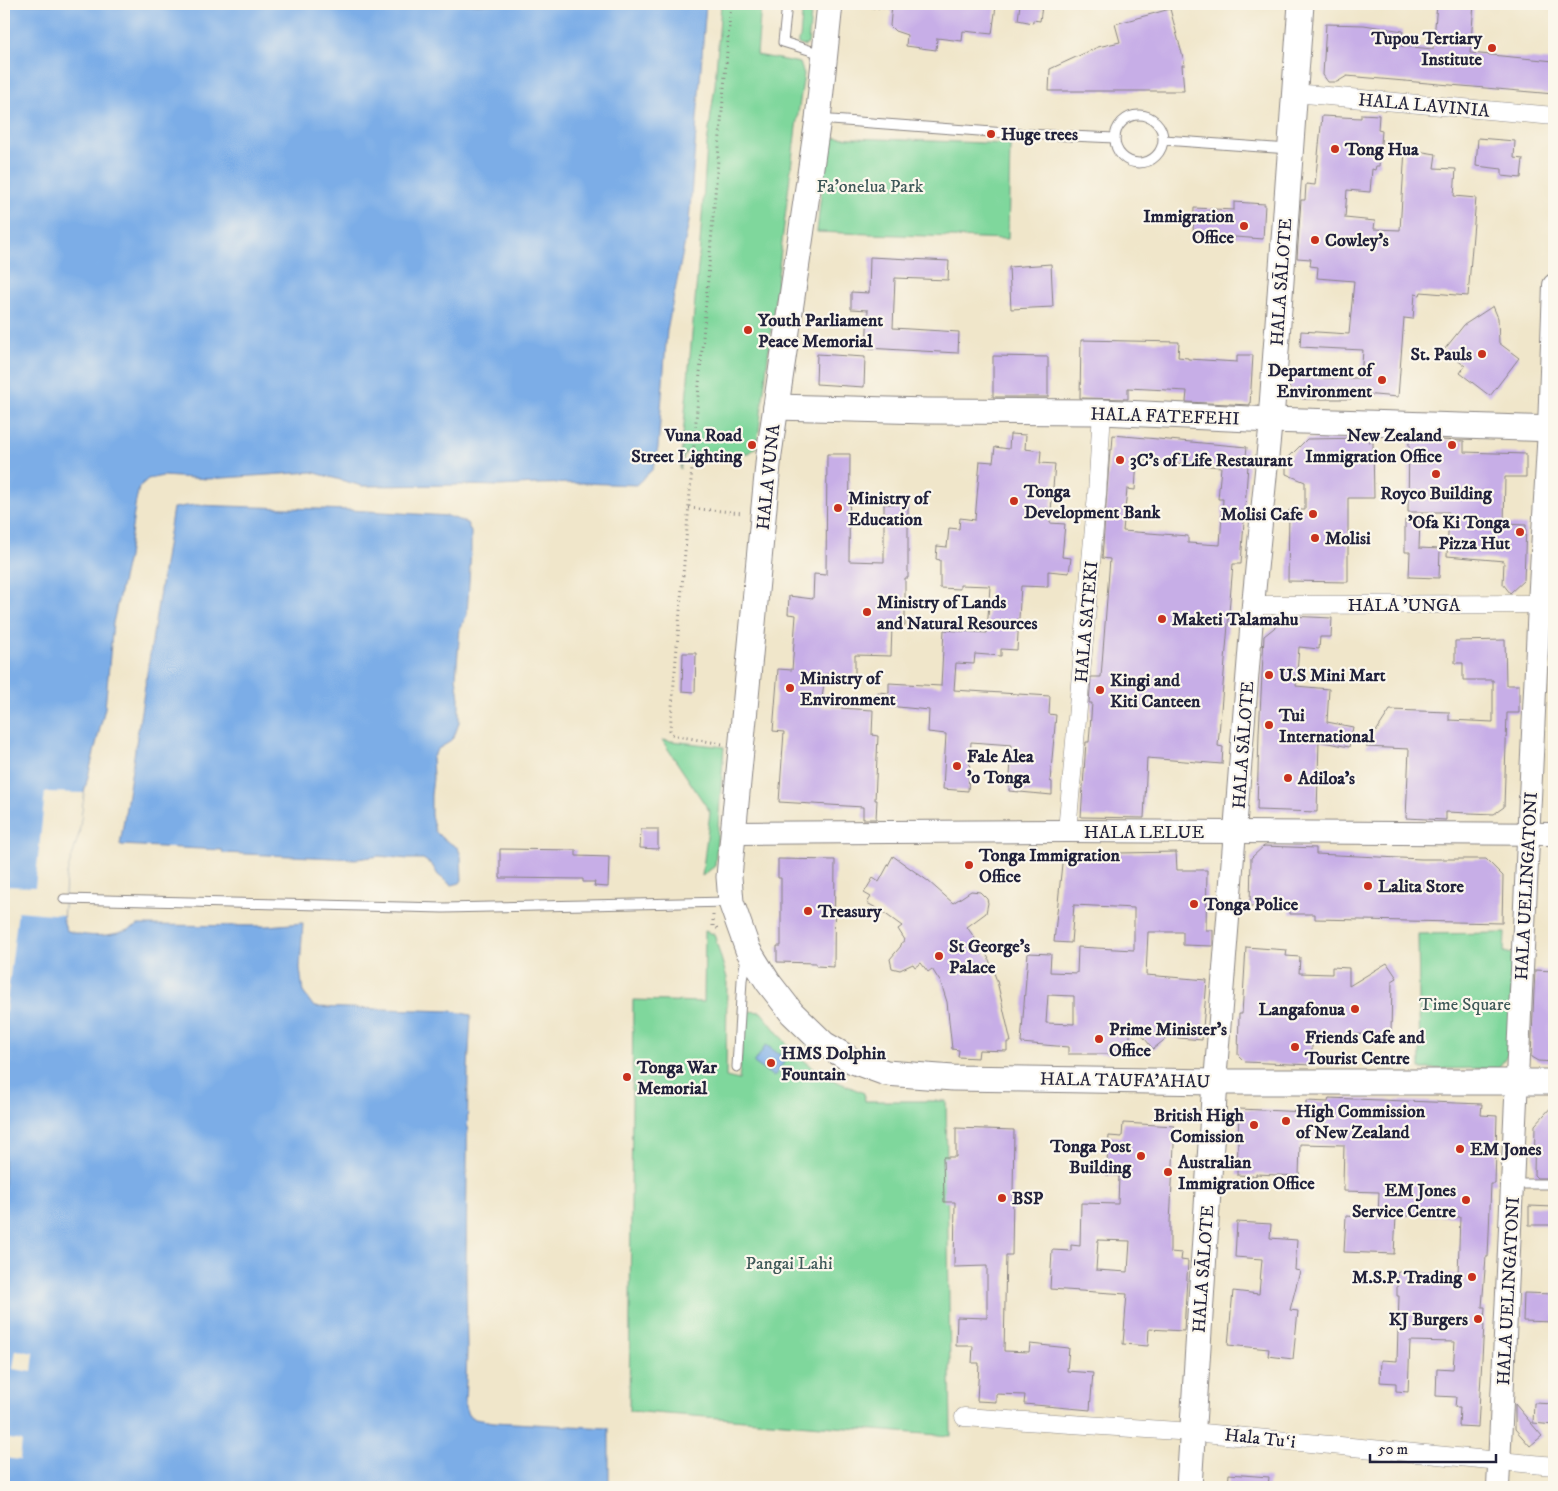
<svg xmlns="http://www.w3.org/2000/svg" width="1558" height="1491" font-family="'IM FELL DW Pica',serif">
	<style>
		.green { fill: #7fd79c; stroke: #507c6c }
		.water { fill: #7bade7; stroke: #4e6891 }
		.pier { fill: #f0e6ca }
		.building { fill: #c7aee7; fill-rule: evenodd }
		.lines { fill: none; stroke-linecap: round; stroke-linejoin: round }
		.service-casing { stroke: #898482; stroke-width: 11 }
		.minor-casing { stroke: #898482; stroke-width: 19 }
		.tertiary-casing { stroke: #898482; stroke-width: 24 }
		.secondary-casing { stroke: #898482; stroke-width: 27 }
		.path { stroke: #898482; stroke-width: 3; stroke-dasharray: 1 4; stroke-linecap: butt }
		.service { stroke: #fff; stroke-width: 9 }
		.minor { stroke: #fff; stroke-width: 18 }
		.tertiary { stroke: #fff; stroke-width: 22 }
		.secondary { stroke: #fff; stroke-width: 25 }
		.poi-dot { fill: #c8321e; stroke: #fbf7ec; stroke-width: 2 }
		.labels { text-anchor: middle; stroke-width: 4.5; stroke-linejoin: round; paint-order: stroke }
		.poi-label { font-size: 18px; font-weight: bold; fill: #22223b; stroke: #fbf7ec; text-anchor: start }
		.street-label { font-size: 18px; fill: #22223b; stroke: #fbf7ec }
		.park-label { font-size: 18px; fill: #3e5858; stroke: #fbf7ec }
	</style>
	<rect width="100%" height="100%" fill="#fbf7ec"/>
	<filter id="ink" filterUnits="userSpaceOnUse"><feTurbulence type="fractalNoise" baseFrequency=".02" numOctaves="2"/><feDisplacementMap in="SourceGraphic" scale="10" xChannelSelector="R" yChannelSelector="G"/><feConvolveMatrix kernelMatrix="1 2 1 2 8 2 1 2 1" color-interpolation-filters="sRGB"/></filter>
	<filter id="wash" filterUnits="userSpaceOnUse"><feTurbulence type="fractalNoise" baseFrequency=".0096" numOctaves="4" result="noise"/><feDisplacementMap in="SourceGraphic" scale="20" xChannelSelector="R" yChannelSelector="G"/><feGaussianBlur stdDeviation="1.12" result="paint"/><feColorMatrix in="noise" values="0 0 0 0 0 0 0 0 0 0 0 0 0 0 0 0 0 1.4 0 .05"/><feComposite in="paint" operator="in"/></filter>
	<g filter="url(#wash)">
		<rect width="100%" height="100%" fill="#f0e6ca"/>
		<g class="green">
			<path d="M721,4H761L757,55L800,63L804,74L796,127L757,447L748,453H685L680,469L700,244L707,144L715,85Z"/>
			<path d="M803,4H812L808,44L803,46L798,44V40L800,38Z"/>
			<path d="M827,137L1010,144L1008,239L817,232Z"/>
			<path d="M662,740L724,747L715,866L702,876L710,812Z"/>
			<path d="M705,931L714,934L727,978L726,1077L739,1080L745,1011L761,1012L794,1053L826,1077L864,1093L865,1101H946L951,1436L629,1411L633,1000L704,1002Z"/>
			<path d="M1505,933L1504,952L1512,954L1510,1053L1498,1068L1420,1069L1418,934Z"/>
		</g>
		<g class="water">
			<path d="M4,4H706L689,222L667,330L658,448L653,469L636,485L582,483L536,484L499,486L462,485L362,486L312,472L208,479L163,476L148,479L139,487L135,506L128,557L113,623L105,708L84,793L79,833L66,876L63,919L66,930C87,939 118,937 138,925L267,926L303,923L300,968L303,992L314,1007L451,1011L471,1015L468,1069L466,1271L467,1352L465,1406L468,1415L475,1419L494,1422L609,1428V1487H4Z"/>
			<path d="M194,505L350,510L448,516L467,523L471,532V550L467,615L460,628L456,677L459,698V723L454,737L448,743L438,749L432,758L433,778L431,795V815L435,831L442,838L458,848L461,856L462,880L460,883L452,885L447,882L438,875L432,865L423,859H408L379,856L357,859L223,853L222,850L120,845L172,514L173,508Z"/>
			<path d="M766,1045L786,1059L774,1077L754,1063Z"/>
		</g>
		<g class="pier">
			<path d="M45,792L84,793L79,833L66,876L63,915L18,911L4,1025V886L35,887Z"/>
			<path d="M16,1350L34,1353L32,1372L13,1369Z"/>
			<path d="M4,1438L22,1441L20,1460L4,1458Z"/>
		</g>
		<g id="blocks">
			<g class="building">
				<path d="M892,4H982L996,6L992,34L963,31L962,41L937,38L936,50L906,46L907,35L895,31L890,26Z"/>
				<path d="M1020,4L1042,6L1040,21L1033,20V23L1018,20Z"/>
				<path d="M1437,4H1474L1470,53L1554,61V94L1347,76L1337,82H1328L1323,75L1326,24L1364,25L1403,31L1401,46L1433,49Z"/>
				<path d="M1170,9L1185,65H1182L1184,91H1049L1050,69L1098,47L1120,42L1115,24Z"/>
				<path d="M1361,114L1379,115L1378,130L1382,131L1379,166H1376L1375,170L1372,169L1370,192L1347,190L1345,218L1375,221L1374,229L1400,230L1405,149L1436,154L1434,168L1456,169L1454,196L1476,198L1468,296L1421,292L1420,295L1415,294L1413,319L1404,318L1398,397L1351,393V399H1302L1288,386V380L1300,369L1309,378H1361L1363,350L1300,347L1301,331L1349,334L1354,281L1317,278L1318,267L1310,266L1311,259L1297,258L1301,200H1305L1306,184L1315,185L1322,116L1361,118Z"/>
				<path d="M1478,138L1515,141L1514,158L1523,159L1521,178L1502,176V169L1476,166Z"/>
				<path d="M1234,202L1265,204L1263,239L1193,234L1194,208L1234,210Z"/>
				<path d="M870,257L949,261L948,280L895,278L893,328L959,332L958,353L866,348L868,310L851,309V292L869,293Z"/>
				<path d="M1051,264L1053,307L1011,309L1009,267Z"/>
				<path d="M1493,306L1498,318L1499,343L1519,358L1490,396L1460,373L1465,366L1444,350L1464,325Z"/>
				<path d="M1081,340L1179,342L1178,357L1188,358V359L1237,362V355H1253L1250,405L1186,402L1187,391L1128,388V399L1080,398Z"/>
				<path d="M817,354L865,357L864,387L816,384Z"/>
				<path d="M993,356L1048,357V397H993Z"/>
				<path d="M1010,434L1026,435L1025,449L1041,451L1040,463L1055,464L1050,523L1065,524L1062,557L1071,558L1069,573L1048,571V587L1021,586L1017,650L1001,649V656L975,654L974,664L956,663L954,690L1050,696L1049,714L1056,715L1050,781L1052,782V795L1009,791L1012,745L971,742L968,791L943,789L946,734L928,732L929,710L877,705L878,692L889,693V683L941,686L944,630L987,633L990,586L960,585V589L940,588V560L936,559L937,546L947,547L949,528L959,529L960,518L975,520L980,461L993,462L995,447L1009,449Z"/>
				<path d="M1113,435L1247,447L1245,464L1248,465L1241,564H1233L1218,746L1223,747L1222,764L1147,758L1144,818L1081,817L1086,742H1089L1092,703H1089L1091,677H1101L1110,559L1102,558L1110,450H1112ZM1137,460L1221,467L1218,499H1223L1220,545L1188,543V536L1123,531L1127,489L1135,490Z"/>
				<path d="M1369,438V442H1373L1374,498H1348V582L1288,581L1289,510H1305V482L1286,474V460L1307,439Z"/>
				<path d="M1409,439L1464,441V452L1526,454V477H1505L1504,524L1526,525L1524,580L1510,593L1503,584L1504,561L1447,556L1449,512H1408Z"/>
				<path d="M827,454H850L849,561L884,562V504H908V578H905V626H892L891,656L855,655V674H825L821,707L873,710L872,735L878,736L875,800H877L876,819H863V807L779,802L784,732L773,731L778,669L792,670L796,615L788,614L789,596L813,599L814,574L826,575Z"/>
				<path d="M1405,520H1420L1419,548L1440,549L1439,578L1409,577L1410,552H1405Z"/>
				<path d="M1289,616L1332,618L1331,637H1320L1319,649L1299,647L1296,686L1329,689L1327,722L1353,727L1349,747L1319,741L1317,812L1257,810L1259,733L1264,636Z"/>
				<path d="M1505,640L1506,685H1519V713H1507L1504,807L1494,814L1446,812V820L1406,818L1409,749L1366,747L1390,710L1449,712V720L1493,722V680H1463V663H1455V641Z"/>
				<path d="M683,653H696L695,692L682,691Z"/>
				<path d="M641,829H658V849L640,848Z"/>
				<path d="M1264,846L1316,848V854L1421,859H1486L1503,876L1502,923L1315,919V914H1290V908L1250,906L1251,858Z"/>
				<path d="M500,849L576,850V856L609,857L608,887L594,886L595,882H583V879L500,878Z"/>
				<path d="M1176,852L1177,870H1207L1206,930H1213V946L1183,945V932H1148L1146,975L1207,980L1202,1040L1168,1037L1153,1049L1130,1020V1054H1068V1047L1021,1043L1028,953L1051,954L1050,972L1077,973L1078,947L1134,950V908L1074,905L1071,943L1054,942L1063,854ZM1048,995L1074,996V1024L1046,1023Z"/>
				<path d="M893,856L928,881L953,903L971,891L980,892L987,899L988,903L986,913L967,927L988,957L997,981L1011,1042H1007V1051L979,1050L978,1058L958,1057L959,1050L952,1049L947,1002L941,983L932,969L928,972L921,963L915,967L913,964L900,970L892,968L890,959L901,946L900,944L905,940L898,929L902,926L880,910L867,903L871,897L864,893L873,878L879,882Z"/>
				<path d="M778,859L835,860L834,967L816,966V963L777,962V946H781V878H778Z"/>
				<path d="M1246,947L1287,950L1286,956L1300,957L1299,973L1332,974V967L1349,968V986L1387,963L1397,978L1392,981L1391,1035L1312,1033V1065L1245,1062L1238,1055L1239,1014H1242Z"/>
				<path d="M1535,970L1554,971V1062L1538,1061L1531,1057Z"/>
				<path d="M1329,1098L1482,1104L1481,1115L1497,1116L1495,1184H1491L1488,1257H1486L1482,1307H1485L1478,1427L1459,1426L1460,1407H1455L1456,1397L1436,1396L1437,1368L1453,1369L1455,1342L1410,1341L1408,1392L1396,1391V1383L1380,1382L1381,1360L1397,1361L1399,1296H1397V1272L1458,1274L1460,1217L1409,1215V1216H1396L1394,1254L1344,1252L1346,1216L1378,1218L1379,1192L1344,1191V1184H1343L1344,1145L1300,1144L1299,1176L1256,1174V1176L1237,1175L1239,1109L1306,1112V1101L1328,1102Z"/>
				<path d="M1554,1104V1178H1537L1534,1175L1535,1125Z"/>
				<path d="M1123,1123L1175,1126L1170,1223V1252L1182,1253L1181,1260L1188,1261L1184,1331L1149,1329L1148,1346L1123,1344L1127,1294L1050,1289L1052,1250L1071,1251V1245L1080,1246L1081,1203L1118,1204L1119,1176L1106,1175L1109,1136L1122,1137ZM1098,1240L1130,1241L1128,1272L1096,1270Z"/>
				<path d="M956,1128L1014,1130L1012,1255H1006L1004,1351L1029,1352L1030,1344L1069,1348L1067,1371L1093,1373L1090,1410L1024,1404L1025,1395L996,1394V1402L977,1401L979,1363H972L973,1346H956L957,1317L987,1318V1266L954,1267L955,1202H944L943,1157H956Z"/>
				<path d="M1529,1206L1554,1207V1225H1529Z"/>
				<path d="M1237,1222L1271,1224L1270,1238L1297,1240L1295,1270L1300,1271L1290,1310L1298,1311L1293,1359L1268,1356L1269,1349L1228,1345L1233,1291L1259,1294L1262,1259L1235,1257Z"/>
				<path d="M1524,1293L1554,1294V1322L1523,1321Z"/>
				<path d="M1534,1403L1554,1404V1425L1533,1423Z"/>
				<path d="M1515,1404L1542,1436L1530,1446L1515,1429Z"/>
				<path d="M1229,1474L1269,1477L1268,1487H1228Z"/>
			</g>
		</g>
	</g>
	<g filter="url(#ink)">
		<use href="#blocks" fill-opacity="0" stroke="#898482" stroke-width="1"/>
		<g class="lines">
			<g class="service-casing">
				<g id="service">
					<path d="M787,4L783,42L822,54"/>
					<circle cx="1139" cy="139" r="24"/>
					<path d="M818,119L1006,133L1115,138"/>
					<path d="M1164,140L1290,149"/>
					<path d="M64,899L443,908L729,902"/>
					<path d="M737,1067L742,980L746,958"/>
					<path d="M1513,1184H1554"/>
				</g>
			</g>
			<g class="minor-casing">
				<g id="minor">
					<path d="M1294,93L1554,116"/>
					<path d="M1253,605L1554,604"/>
					<path d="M1067,831L1097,494L1102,412"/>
					<path d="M964,1417L1193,1432L1554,1466"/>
				</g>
			</g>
			<g class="tertiary-casing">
				<g id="tertiary">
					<path d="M734,833L1067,831L1554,834"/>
					<path d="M1215,1082L1253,605L1271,420"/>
					<path d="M1498,1487L1539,604L1549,429L1554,285"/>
				</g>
			</g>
			<g class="secondary-casing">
				<g id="secondary">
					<path d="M830,4L818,119L769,454L729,877L731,902L748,950L768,982L792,1013L824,1044L853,1061L886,1073L953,1078L1215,1082H1554"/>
					<path d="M776,407L927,411L1102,412L1271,420L1554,429"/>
					<path d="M1271,420L1301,4"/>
					<path d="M1189,1487L1215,1082"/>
				</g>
			</g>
			<g class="path">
				<path d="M848,6L889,8"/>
				<path d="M689,508L743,513"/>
				<path d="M722,744L677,736L672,734L670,730L731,4"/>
				<path d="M713,915V926L719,929"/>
			</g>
			<use href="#service" class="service"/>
			<use href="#minor" class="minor"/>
			<use href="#tertiary" class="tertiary"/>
			<use href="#secondary" class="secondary"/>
		</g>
	</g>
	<g class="poi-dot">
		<circle cx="1492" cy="48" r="5"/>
		<circle cx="991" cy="134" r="5"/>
		<circle cx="1335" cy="149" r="5"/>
		<circle cx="1244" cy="226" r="5"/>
		<circle cx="1315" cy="240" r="5"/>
		<circle cx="748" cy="330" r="5"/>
		<circle cx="1482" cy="354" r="5"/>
		<circle cx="1382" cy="380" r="5"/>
		<circle cx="752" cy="445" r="5"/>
		<circle cx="1452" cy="445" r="5"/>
		<circle cx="1120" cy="460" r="5"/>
		<circle cx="1436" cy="474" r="5"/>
		<circle cx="1014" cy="501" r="5"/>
		<circle cx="838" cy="508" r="5"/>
		<circle cx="1313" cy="514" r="5"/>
		<circle cx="1520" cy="532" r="5"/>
		<circle cx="1315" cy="538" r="5"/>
		<circle cx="867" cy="612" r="5"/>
		<circle cx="1162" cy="619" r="5"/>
		<circle cx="1269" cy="675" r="5"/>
		<circle cx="790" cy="688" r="5"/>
		<circle cx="1100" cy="690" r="5"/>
		<circle cx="1269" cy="725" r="5"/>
		<circle cx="957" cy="766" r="5"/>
		<circle cx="1288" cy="778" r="5"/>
		<circle cx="969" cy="865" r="5"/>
		<circle cx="1368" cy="886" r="5"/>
		<circle cx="1194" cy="904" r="5"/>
		<circle cx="808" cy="911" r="5"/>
		<circle cx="939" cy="956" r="5"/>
		<circle cx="1355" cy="1009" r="5"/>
		<circle cx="1099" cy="1039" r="5"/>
		<circle cx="1295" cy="1047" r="5"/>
		<circle cx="771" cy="1063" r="5"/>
		<circle cx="627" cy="1077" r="5"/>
		<circle cx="1286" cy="1121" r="5"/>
		<circle cx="1254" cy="1125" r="5"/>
		<circle cx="1460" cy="1149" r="5"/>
		<circle cx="1141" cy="1156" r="5"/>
		<circle cx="1168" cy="1172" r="5"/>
		<circle cx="1002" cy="1198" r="5"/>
		<circle cx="1466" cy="1200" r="5"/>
		<circle cx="1472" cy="1277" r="5"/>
		<circle cx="1478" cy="1319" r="5"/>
	</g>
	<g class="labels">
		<g class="poi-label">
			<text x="1482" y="44" text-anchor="end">Tupou Tertiary<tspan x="1482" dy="21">Institute</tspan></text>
			<text x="1001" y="140">Huge trees</text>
			<text x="1345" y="155">Tong Hua</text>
			<text x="1234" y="222" text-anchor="end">Immigration<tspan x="1234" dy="21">Office</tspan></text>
			<text x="1325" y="246">Cowley's</text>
			<text x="758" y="326">Youth Parliament<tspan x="758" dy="21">Peace Memorial</tspan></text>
			<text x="1472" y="360" text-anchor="end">St. Pauls</text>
			<text x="1372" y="376" text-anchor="end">Department of<tspan x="1372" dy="21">Environment</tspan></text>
			<text x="742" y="441" text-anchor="end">Vuna Road<tspan x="742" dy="21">Street Lighting</tspan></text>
			<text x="1442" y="441" text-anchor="end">New Zealand<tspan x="1442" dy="21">Immigration Office</tspan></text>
			<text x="1130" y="466">3C's of Life Restaurant</text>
			<text x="1024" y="497">Tonga<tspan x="1024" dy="21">Development Bank</tspan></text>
			<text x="1436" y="499" text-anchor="middle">Royco Building</text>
			<text x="848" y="504">Ministry of<tspan x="848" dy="21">Education</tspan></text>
			<text x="1303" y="520" text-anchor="end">Molisi Cafe</text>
			<text x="1510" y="528" text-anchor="end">'Ofa Ki Tonga<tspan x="1510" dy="21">Pizza Hut</tspan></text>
			<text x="1325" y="544">Molisi</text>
			<text x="877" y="608">Ministry of Lands<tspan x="877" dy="21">and Natural Resources</tspan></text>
			<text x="1172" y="625">Maketi Talamahu</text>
			<text x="1279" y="681">U.S Mini Mart</text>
			<text x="800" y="684">Ministry of<tspan x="800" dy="21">Environment</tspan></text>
			<text x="1110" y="686">Kingi and<tspan x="1110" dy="21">Kiti Canteen</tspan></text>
			<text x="1279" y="721">Tui<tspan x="1279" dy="21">International</tspan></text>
			<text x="967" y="762">Fale Alea<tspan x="967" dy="21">'o Tonga</tspan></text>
			<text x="1298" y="784">Adiloa's</text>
			<text x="979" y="861">Tonga Immigration<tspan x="979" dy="21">Office</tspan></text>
			<text x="1378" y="892">Lalita Store</text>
			<text x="1204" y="910">Tonga Police</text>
			<text x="818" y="917">Treasury</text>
			<text x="949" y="952">St George's<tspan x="949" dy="21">Palace</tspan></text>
			<text x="1345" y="1015" text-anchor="end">Langafonua</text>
			<text x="1109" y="1035">Prime Minister's<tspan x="1109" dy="21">Office</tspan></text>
			<text x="1305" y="1043">Friends Cafe and<tspan x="1305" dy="21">Tourist Centre</tspan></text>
			<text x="781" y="1059">HMS Dolphin<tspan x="781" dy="21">Fountain</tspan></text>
			<text x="637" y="1073">Tonga War<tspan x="637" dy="21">Memorial</tspan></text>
			<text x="1296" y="1117">High Commission<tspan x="1296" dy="21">of New Zealand</tspan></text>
			<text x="1244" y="1121" text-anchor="end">British High<tspan x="1244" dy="21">Comission</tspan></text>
			<text x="1131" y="1152" text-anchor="end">Tonga Post<tspan x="1131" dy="21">Building</tspan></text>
			<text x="1470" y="1155">EM Jones</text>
			<text x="1178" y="1168">Australian<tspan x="1178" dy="21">Immigration Office</tspan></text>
			<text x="1456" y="1196" text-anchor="end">EM Jones<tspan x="1456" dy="21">Service Centre</tspan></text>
			<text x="1012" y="1204">BSP</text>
			<text x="1462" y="1283" text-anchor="end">M.S.P. Trading</text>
			<text x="1468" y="1325" text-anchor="end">KJ Burgers</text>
		</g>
		<g class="street-label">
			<text transform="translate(1424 105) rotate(5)" y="6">HALA LAVINIA</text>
			<text transform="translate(1281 282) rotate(-86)" y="6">HALA SĀLOTE</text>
			<text transform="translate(1165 416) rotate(2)" y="6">HALA FATEFEHI</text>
			<text transform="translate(768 477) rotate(-84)" y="6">HALA VUNA</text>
			<text x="1404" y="611">HALA 'UNGA</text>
			<text transform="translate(1086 622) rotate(-85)" y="6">HALA SATEKI</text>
			<text transform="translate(1243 745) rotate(-86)" y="6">HALA SĀLOTE</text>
			<text x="1144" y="838">HALA LELUE</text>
			<text transform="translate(1526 886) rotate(-87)" y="6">HALA UELINGATONI</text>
			<text transform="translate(1125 1080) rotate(1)" y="6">HALA TAUFA'AHAU</text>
			<text transform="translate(1203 1269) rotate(-86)" y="6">HALA SĀLOTE</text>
			<text transform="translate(1508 1291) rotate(-87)" y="6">HALA UELINGATONI</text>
			<text transform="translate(1260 1438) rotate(6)" y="6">Hala Tuʻi</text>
		</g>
		<g class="park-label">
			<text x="870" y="192">Fa'onelua Park</text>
			<text x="1465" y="1010">Time Square</text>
			<text x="789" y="1269">Pangai Lahi</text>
		</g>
	</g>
	<rect width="1558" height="1491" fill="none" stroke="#fbf7ec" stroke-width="20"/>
	<path d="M1370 1454v8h126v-8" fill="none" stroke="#22223b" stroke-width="2.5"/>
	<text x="1378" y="1454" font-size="15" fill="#22223b" stroke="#fbf7ec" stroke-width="4" paint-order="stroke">50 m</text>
</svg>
